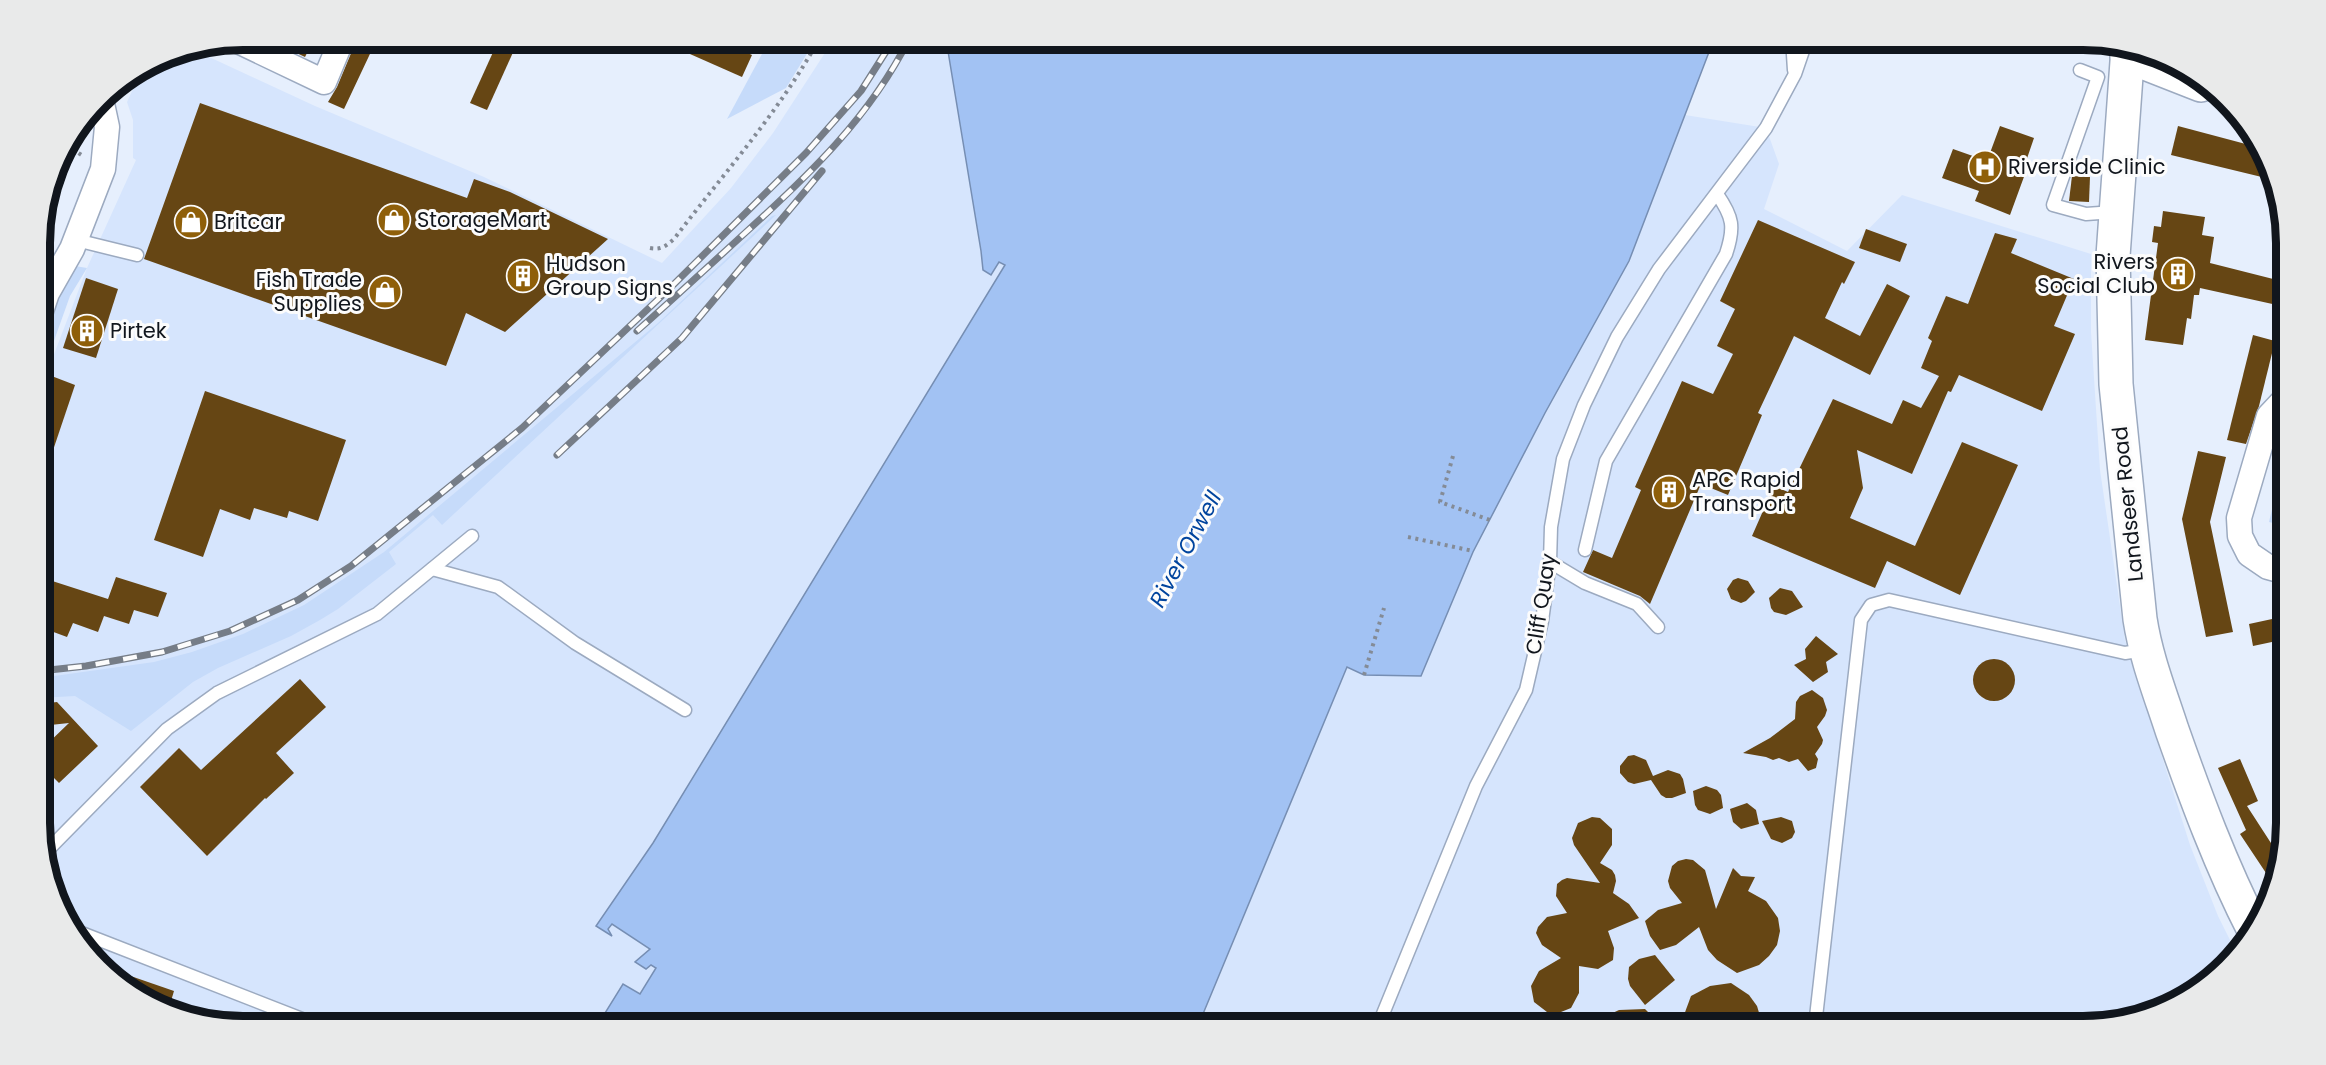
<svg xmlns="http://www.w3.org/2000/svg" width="2326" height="1065" font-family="Poppins,sans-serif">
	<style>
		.built { fill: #d6e5fd }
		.green { fill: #c6dbfa }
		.water { fill: #a2c2f3; stroke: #768eb3; stroke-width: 1.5 }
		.building { fill: #664614 }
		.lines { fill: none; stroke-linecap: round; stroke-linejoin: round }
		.lane-casing { stroke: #9caac0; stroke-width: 15 }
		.street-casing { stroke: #9caac0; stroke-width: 27 }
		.secondary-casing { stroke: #9caac0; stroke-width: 36 }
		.path { stroke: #848b96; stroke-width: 4; stroke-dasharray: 3 4.5; stroke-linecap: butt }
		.lane { stroke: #fff; stroke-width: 12 }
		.street { stroke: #fff; stroke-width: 24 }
		.secondary { stroke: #fff; stroke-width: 33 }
		.rail-casing { stroke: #767d87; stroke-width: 7 }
		.rail { stroke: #fcfcfc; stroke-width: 4.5; stroke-dasharray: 14; stroke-linecap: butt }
		.labels { text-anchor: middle; stroke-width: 6; stroke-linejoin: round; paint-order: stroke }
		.poi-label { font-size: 21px; fill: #11161d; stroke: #fcfcfc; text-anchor: start }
		.street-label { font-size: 21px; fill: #11161d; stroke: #fcfcfc }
		.water-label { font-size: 22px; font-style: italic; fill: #00449e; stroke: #fcfcfc }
		.rim { fill: none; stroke: #11161d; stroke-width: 8 }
	</style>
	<rect width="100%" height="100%" fill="#e6effd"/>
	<g class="built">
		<path d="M834,39H946L981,251L983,270L999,262L1005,264L653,843L596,926L611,935L608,929L612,924L651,949L636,962L656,968L640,994L623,984L597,1026H243L164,1010L81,946L41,849L40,391L87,268L136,160L133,158V120L127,102L142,69L165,54L192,49L315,106L484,177L662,263L731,188L773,133Z"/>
		<path d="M1685,115L1766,128L1779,164L1764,209L1847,251L1902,195L2091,254V332L2100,470L2125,640L2190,845L2218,916L2237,954L2197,991L2096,1026H1199L1347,667L1364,675L1473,551L1545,413L1629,261Z"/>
	</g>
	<g class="green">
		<path d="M770,39H816L786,88L727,119Z"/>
		<path d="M776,215L442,525L433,515L389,552L396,564L338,609L320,620L291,636L218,668L193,682L131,731L75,696L40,698V678L154,662L192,652L243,634L304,605L384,552L658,323L772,216Z"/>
		<path d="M75,266L87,268L70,296L45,366V374L40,391V347L66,275Z"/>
		<path d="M2276,493L2286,495V526L2269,522Z"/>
	</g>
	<path class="water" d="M946,39H1714L1629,261L1545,413L1473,552L1421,676L1364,675L1347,667L1198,1026H597L623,984L640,994L656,968L651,965L646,969L635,962L650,949L612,924L608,929L612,936L596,926L653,843L1005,265L999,262L991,275L983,270L981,251Z"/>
	<g class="building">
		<path d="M267,39H314L305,57Z"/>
		<path d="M357,39H377L344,109L328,102L337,87Z"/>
		<path d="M499,39H519L487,110L470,103Z"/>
		<path d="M656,39H717L752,55L742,77Z"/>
		<path d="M200,103L467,198L474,179L510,192L608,239L505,332L466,313L446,366L144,259Z"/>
		<path d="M2000,126L2034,138L2022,173L2025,174L2010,215L1975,201L1979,191L1942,178L1953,149L1987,161Z"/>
		<path d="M2178,126L2257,147L2270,179L2171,155Z"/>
		<path d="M2072,176L2090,177L2089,202L2069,201Z"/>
		<path d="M2163,211L2205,217L2202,235L2214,237L2210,263L2285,282L2286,307L2200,288L2199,295H2194L2191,319L2187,318L2183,345L2145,340L2158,243L2152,242L2154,226L2161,227Z"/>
		<path d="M1758,220L1855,262L1844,284L1842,282L1825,318L1860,336L1887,284L1910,296L1870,375L1794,336L1758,413L1762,415L1728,495L1701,484L1650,604L1640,596L1583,572L1593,550L1612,558L1641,490L1635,487L1682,381L1713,394L1733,354L1717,346L1735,309L1720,301Z"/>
		<path d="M1866,229L1907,244L1900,262L1859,248Z"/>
		<path d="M1995,233L2017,239L2011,253L2074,279L2054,326L2075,334L2042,411L1959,375L1951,392L1948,391L1912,474L1857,450L1863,488L1850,518L1915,546L1962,442L2018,465L1960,595L1887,561L1875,588L1752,536L1774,486L1788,492L1833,399L1892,424L1903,400L1921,408L1939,376L1921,368L1932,341L1928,338L1946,296L1968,304Z"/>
		<path d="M86,278L118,289L96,358L63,348Z"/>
		<path d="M2253,335L2275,341L2259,406L2246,444L2227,440Z"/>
		<path d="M49,375L75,385L43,480L40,479V400Z"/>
		<path d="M205,391L346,440L318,521L289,511L287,518L254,508L250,520L220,509L203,557L154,540Z"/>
		<path d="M2198,451L2226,457L2210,522L2233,632L2206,637L2182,519Z"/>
		<path d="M116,577L167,593L158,617L134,610L129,624L104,616L98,632L73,623L67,637L40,627V587L43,578L108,599Z"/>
		<path d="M1738,578L1748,581L1755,592L1746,601L1741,603L1731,599L1727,589L1733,580Z"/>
		<path d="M1780,588L1792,591L1803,607L1786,615L1774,612L1771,608L1769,598Z"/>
		<path d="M2286,616V639L2253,646L2249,624Z"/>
		<path d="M1816,636L1838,654L1826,662L1828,672L1813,682L1794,665L1806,659L1805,649Z"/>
		<circle cx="1994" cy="680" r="21"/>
		<path d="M300,679L326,707L276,753L294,773L266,799L265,798L207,856L140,787L179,748L201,770Z"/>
		<path d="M1812,690L1823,698L1827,710L1825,716L1817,727L1823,740L1822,744L1815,754L1818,759L1816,768L1808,771L1798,759L1789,762L1779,758L1773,760L1766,757L1743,753L1770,738L1795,719L1796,702L1800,696Z"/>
		<path d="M57,702L98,746L59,783L41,765V750L69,723L41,726L40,704Z"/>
		<path d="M1634,755L1646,760L1653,776L1668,770L1680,774L1683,779L1686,793L1672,798H1666L1661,795L1651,780L1634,784L1628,782L1620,773V766L1628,756Z"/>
		<path d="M2240,759L2258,801L2247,806L2280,857L2274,885L2240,834L2246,830L2218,768Z"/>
		<path d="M1706,786L1717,790L1721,795L1723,808L1710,814L1698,810L1695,805L1693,791Z"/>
		<path d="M1747,803L1756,810L1759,824L1741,829L1733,822L1730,809Z"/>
		<path d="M1592,817L1600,818L1612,829V845L1600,863L1612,870L1615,875L1616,881L1613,893L1629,904L1639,918L1608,931L1614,948L1613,960L1598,969L1579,966V993L1571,1008L1556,1014L1547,1012L1534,1002L1531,986L1539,971L1561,958L1542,945L1536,933L1538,927L1547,917L1567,913L1556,896L1557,884L1562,880L1567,878L1600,883L1574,845L1572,838L1578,823Z"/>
		<path d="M1781,817L1792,821L1795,832L1792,838L1782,843L1771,839L1762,821Z"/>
		<path d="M1686,859L1693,860L1705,870L1716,909L1733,868L1741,876L1755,877L1748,891L1766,901L1778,918L1780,931L1777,945L1769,956L1759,965L1737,973L1717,960L1708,950L1699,927L1676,945L1660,950L1650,936L1645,921L1658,910L1682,903L1670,888L1668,881L1672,866L1678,861Z"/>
		<path d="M1655,955L1675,980L1645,1005L1630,986L1628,979L1629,967L1639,959Z"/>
		<path d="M119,972L174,991L168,1011L118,974Z"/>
		<path d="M1731,983L1749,995L1757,1006L1763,1026H1683L1684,1015L1691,996L1710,986Z"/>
		<path d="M1645,1009L1662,1026H1585L1619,1010Z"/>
	</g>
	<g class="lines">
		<g class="lane-casing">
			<g id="lane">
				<path d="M1792,39L1794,70"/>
				<path d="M2080,70L2098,77L2053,205L2086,214L2114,212"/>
				<path d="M76,240L137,255"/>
				<path d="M1585,550L1606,461L1726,254C1735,227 1733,217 1717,194"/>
				<path d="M1550,562L1585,583L1637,604L1658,627"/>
				<path d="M432,569L498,587L575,643L685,710"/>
				<path d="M43,855L167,729L217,693L377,614L472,536"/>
				<path d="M74,930L320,1026"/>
				<path d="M1378,1026L1476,786L1526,690L1542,621L1550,562L1551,527L1563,459L1584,405L1617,337L1659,269L1766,128L1795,74L1807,39"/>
				<path d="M1815,1026L1861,620L1871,605L1889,600L2125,653L2144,650"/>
			</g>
		</g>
		<g class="street-casing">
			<g id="street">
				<path d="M236,40L324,82L342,39"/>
				<path d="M40,314L47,293L72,249L103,169L107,127L101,99"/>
				<path d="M2286,398L2269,416L2239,518L2240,536L2249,554L2268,567L2286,572"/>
			</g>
		</g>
		<g class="secondary-casing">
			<g id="secondary">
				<path d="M2128,48L2113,256L2116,384L2140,619C2146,658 2160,693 2172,730C2196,798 2221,866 2254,930"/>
				<path d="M2127,56L2201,85"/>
			</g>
		</g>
		<g class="path">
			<path d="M66,145L83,156"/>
			<path d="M650,248C661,250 666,246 674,239C724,173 780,111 819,39"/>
			<path d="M1453,456L1440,502L1490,520"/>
			<path d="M1408,537L1473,551"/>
			<path d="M1364,675L1384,608"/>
		</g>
		<use href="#lane" class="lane"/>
		<use href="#street" class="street"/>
		<use href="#secondary" class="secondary"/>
		<g class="rail-casing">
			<g id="rail">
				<path d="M637,331C673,299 709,266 745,233C809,175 870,117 909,39"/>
				<path d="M557,455L682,338L822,171"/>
				<path d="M40,671L86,666L162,652L230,631L298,600L351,566L522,428L668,290L806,153L861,91L894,39"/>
			</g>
		</g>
		<use href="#rail" class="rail"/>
	</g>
	<defs>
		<g id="hospital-disc" transform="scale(1.725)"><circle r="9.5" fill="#8f5f09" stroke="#fcfcfc"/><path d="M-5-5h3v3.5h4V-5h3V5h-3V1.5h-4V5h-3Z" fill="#fff"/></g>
		<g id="shop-disc" transform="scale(1.725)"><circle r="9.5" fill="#8f5f09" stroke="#fcfcfc"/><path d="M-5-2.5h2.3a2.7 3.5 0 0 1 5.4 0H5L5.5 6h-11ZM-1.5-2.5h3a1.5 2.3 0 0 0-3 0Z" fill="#fff"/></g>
		<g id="building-disc" transform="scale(1.725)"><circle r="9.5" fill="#8f5f09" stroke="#fcfcfc"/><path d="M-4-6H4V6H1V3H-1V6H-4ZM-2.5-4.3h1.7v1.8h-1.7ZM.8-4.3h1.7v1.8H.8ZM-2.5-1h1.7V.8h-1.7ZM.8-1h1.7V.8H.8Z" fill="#fff"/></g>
	</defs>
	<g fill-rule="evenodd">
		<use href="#hospital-disc" x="1985" y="167"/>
		<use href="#shop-disc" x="394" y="220"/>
		<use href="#shop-disc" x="191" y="222"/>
		<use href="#building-disc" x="2178" y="274"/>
		<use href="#building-disc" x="523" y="276"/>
		<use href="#shop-disc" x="385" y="292"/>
		<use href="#building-disc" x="87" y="331"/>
		<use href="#building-disc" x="1669" y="492"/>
	</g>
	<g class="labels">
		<g class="poi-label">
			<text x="2008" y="174">Riverside Clinic</text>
			<text x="417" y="227">StorageMart</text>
			<text x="214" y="229">Britcar</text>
			<text x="2155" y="269" text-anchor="end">Rivers<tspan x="2155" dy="24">Social Club</tspan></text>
			<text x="546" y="271">Hudson<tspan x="546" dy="24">Group Signs</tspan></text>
			<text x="362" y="287" text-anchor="end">Fish Trade<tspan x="362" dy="24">Supplies</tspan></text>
			<text x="110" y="338">Pirtek</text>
			<text x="1692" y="487">APC Rapid<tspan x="1692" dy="24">Transport</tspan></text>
		</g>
		<g class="street-label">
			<text transform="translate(2128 504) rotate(-96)" y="7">Landseer Road</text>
			<text transform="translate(1541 604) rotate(-81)" y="7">Cliff Quay</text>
		</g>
		<g class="water-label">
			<text transform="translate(1185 549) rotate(-62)" y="8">River Orwell</text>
		</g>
	</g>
	<path d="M0 0H2326V1065H0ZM243 50H2083A193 193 0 0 1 2276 243V823A193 193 0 0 1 2083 1016H243A193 193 0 0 1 50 823V243A193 193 0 0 1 243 50Z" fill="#e9eaea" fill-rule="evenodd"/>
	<path class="rim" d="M243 50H2083A193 193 0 0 1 2276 243V823A193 193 0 0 1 2083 1016H243A193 193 0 0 1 50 823V243A193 193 0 0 1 243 50Z"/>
</svg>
